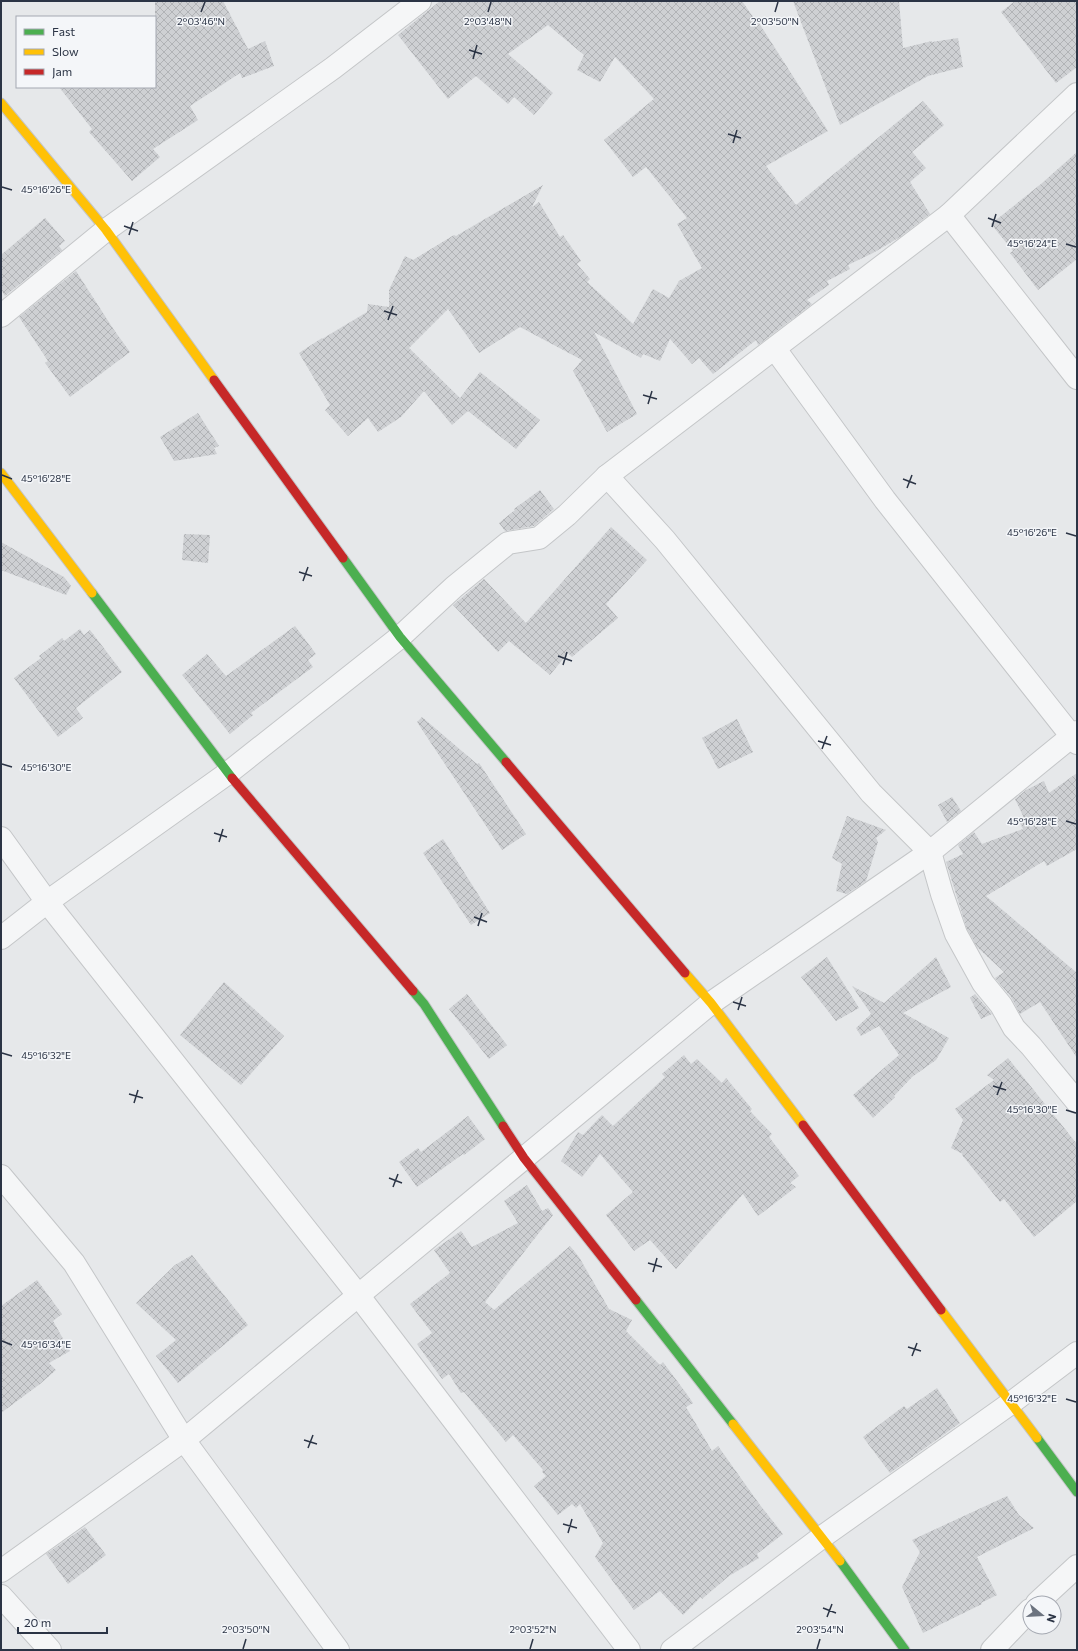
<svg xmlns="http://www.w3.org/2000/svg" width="1078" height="1651" font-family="Commissioner,sans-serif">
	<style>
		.building { fill: url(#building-cross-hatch) }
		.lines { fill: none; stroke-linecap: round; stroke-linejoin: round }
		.street-casing { stroke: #c4c6c8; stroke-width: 24 }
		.fast-casing { stroke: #c4c6c8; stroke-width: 11 }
		.slow-casing { stroke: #c4c6c8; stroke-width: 11 }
		.jam-casing { stroke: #c4c6c8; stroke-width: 11 }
		.street { stroke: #f5f6f7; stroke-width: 22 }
		.fast { stroke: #4caf50; stroke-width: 9 }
		.slow { stroke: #ffc107; stroke-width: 9 }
		.jam { stroke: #c62828; stroke-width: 9 }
		.ticks { fill: none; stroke: #2b3445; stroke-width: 1.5 }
		.ticks-label { font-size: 10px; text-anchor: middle; fill: #2b3445; stroke: #f4f6f9; stroke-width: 3; stroke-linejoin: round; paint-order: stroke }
	</style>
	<defs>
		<pattern id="building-cross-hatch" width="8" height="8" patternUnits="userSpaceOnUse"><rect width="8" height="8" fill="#ced0d3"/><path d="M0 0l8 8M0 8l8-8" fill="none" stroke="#b1b3b6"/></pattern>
	</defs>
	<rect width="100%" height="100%" fill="#e6e8ea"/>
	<g class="building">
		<path d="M155,1H223L248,49L265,41L274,66L242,78L240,73L190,106L198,120L153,149L160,157L132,181L89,132L92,129L59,87H155Z"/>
		<path d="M440,1H742L756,21L757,20L828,131L766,166L796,205L923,101L944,125L912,152L926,168L910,182L930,214L900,237L873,253L848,265L850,269L827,281L829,285L807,300L812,304L758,345L756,340L713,374L699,358L692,364L670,339L660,361L643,354L641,358L594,332L637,414L607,432L573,371L582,360L520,327L479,353L448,309L409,348L460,398L480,372L540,420L516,449L468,411L452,425L424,391L401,417L378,432L368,418L348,436L325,410L330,405L299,353L322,338V339L367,312L368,304L389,307V290L405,256L413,260L454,235L456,236L543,185L532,207L539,202L560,237L563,235L581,261L577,264L590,279L587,282L633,324L653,289L669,298L679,281L702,268L677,224L687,218L646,167L633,177L604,140L654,99L615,57L600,82L577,70L584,55L548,25L508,54L553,93L534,115L514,97L508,104L476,76L448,99L398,35Z"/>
		<path d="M793,1H899L903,48L932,41V42L958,38L963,67L928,76L840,125Z"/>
		<path d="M1015,1H1077V67L1056,83L1001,12Z"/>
		<path d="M1077,152V259L1038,290L1010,253L1013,251L991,224L1041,184Z"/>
		<path d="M45,218L65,241L59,246L62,250L5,296L1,290V255Z"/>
		<path d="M76,271L114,330L130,352L70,397L45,363L48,361L19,317Z"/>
		<path d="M198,413L219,446L214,448L217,454L174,461L160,437Z"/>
		<path d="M540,490L554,509L534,526L505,531L499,523L515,510L514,509Z"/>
		<path d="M611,527L647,560L606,604L618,618L572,657L568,653L550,675L509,641L498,652L453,605L484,579L526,623Z"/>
		<path d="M184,534L210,535L208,563L182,560Z"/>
		<path d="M1,542L64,577L71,586L66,595L1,570Z"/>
		<path d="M295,626L316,654L308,660L313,667L251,713L253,715L230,734L182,675L207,654L226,676Z"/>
		<path d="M80,629L84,635L90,630L122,672L76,708L83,718L58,737L14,678L41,658L39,656L62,638L64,641Z"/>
		<path d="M422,717L477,764L479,763L526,834L502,850L417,722Z"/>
		<path d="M737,719L753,752L718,769L702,738Z"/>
		<path d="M1077,773V849L1047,866L1044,861L986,896L1077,973V1058L1040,1002L1020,1014L1011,997L995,978L1004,972L977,947L967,929L946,862L963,854L958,845L974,832L982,844L1023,829L1019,821L1024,818L1015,799L1026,790L1044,781L1049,793Z"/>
		<path d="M952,797L961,811L947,822L938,805Z"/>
		<path d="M847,816L886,830L876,838L878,842L866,881L847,894L836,891L842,864L832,858Z"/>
		<path d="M443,839L490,913L471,925L423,853Z"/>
		<path d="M827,957L859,1008L836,1021L801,977Z"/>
		<path d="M936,957L951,987L903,1013L949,1038L936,1060L912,1077L894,1096L895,1097L873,1118L853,1095L899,1055L879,1026L861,1036L856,1028L871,1014L852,986L884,1003Z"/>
		<path d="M224,982L284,1036L241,1085L180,1035Z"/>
		<path d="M467,994L507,1045L489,1059L449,1009Z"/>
		<path d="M975,994L992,1014L981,1019L970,998Z"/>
		<path d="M684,1055L691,1064L697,1059L722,1083L726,1078L752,1109L750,1111L772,1134L769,1137L799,1176L790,1183L796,1187L758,1216L743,1194L676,1269L650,1240L634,1251L606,1215L633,1192L600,1154L582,1177L561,1161L578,1132L583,1135L602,1115L613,1126L665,1077L662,1074Z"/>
		<path d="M1008,1058L1077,1144V1201L1034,1237L1004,1199L1000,1202L962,1155L963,1154L951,1148L963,1120L955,1109L994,1080L987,1075Z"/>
		<path d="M468,1116L485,1139L464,1155L463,1154L417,1187L399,1162L418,1148L421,1152Z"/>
		<path d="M527,1185L542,1211L548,1208L553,1215L485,1302L494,1310L570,1246L579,1257L609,1309L632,1320L626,1331L660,1365L663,1362L686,1393L693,1403L686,1407L712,1451L718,1446L760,1505L783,1534L757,1554L759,1558L729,1576L702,1599L701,1597L683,1615L660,1591L634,1610L595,1557L603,1543L580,1504L576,1508L572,1504L558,1515L534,1486L546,1476L542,1472L543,1470L513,1435L506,1442L464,1392L461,1393L449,1374L442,1379L417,1344L432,1333L410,1304L450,1273L434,1250L461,1231L472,1247L518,1223L504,1201Z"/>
		<path d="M192,1255L248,1325L178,1383L156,1356L176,1340L136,1303L175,1265Z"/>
		<path d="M37,1280L62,1314L53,1321L70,1351L49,1363L56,1370L40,1384L1,1413V1306Z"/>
		<path d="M937,1388L960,1423L890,1473L863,1437L904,1406L907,1409Z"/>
		<path d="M1007,1496L1019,1515L1034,1528L977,1557L997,1595L981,1603L982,1604L923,1633L902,1587L920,1552L912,1540Z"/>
		<path d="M85,1527L106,1555L68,1584L46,1554Z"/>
	</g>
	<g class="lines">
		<g class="street-casing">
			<g id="street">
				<path d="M949,215L1077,94"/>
				<path d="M1,316L106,230L333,68L420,1"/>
				<path d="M775,349L885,500L1077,743"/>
				<path d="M607,476L665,540L871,793L930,852L942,894L956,934L983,983L1001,1005L1014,1028L1031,1046L1077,1102"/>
				<path d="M1,838L47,902L358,1295L629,1650"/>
				<path d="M1,938L47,902L228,773L400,637L454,587L508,543L539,538L567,515L607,476L949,215L1077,378"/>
				<path d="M1,1176L74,1263L184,1440L338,1650"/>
				<path d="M1,1571L184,1440L711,1003L930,852L1077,732"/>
				<path d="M1,1596L50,1650"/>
				<path d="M1037,1603L1077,1566"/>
				<path d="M672,1650L822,1537L1011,1403L1077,1353"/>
				<path d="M992,1650L1030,1610"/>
			</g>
		</g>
		<g class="fast-casing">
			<g id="fast">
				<path d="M343,558L400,637L506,762"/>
				<path d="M92,593L232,778"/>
				<path d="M413,991L424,1004L503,1126"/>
				<path d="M636,1300L733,1424"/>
				<path d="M1037,1438L1077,1492"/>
				<path d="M840,1561L905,1650"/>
			</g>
		</g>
		<g class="slow-casing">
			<g id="slow">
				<path d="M1,103L106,230L214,380"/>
				<path d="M1,473L92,593"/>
				<path d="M685,973L711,1003L803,1125"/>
				<path d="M941,1310L1037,1438"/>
				<path d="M733,1424L840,1561"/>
			</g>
		</g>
		<g class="jam-casing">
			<g id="jam">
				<path d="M214,380L343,558"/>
				<path d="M506,762L685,973"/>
				<path d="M232,778L413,991"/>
				<path d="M803,1125L941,1310"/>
				<path d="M503,1126L524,1158L636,1300"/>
			</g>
		</g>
		<use href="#street" class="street"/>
		<use href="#fast" class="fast"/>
		<use href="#slow" class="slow"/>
		<use href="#jam" class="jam"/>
	</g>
	<path class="ticks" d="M201,12L205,2M488,12L491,2M775,12L778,2M469,50L482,54M473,59L477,45M728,134L741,138M733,143L737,130M2,187L12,190M988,218L1001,223M124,226L138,231M992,227L996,214M129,235L133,222M1066,244L1076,247M384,311L397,315M388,320L393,306M643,395L657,399M648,404L652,391M2,475L12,479M903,479L916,484M907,488L912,475M1066,533L1076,536M299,572L312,576M303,581L308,567M558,656L572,661M563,665L567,652M818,741L831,745M822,749L827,736M2,764L12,767M1066,821L1076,824M214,833L227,837M219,842L223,829M474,917L487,922M478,926L482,913M733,1002L746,1006M738,1010L742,997M2,1053L12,1056M993,1086L1006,1090M129,1094L143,1098M997,1095L1002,1082M134,1103L138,1090M1066,1110L1076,1113M389,1178L402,1183M393,1187L398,1174M648,1263L662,1267M653,1272L657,1258M2,1341L12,1345M908,1347L921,1351M912,1356L917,1343M1066,1399L1076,1402M304,1440L317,1444M308,1448L313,1435M563,1524L577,1528M568,1533L572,1519M823,1608L836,1613M827,1617L832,1604M243,1649L246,1639M530,1649L533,1639M817,1649L820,1639"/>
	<g class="ticks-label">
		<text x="201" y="25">2°03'46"N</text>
		<text x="488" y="25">2°03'48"N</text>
		<text x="775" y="25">2°03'50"N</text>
		<text x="46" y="193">45°16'26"E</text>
		<text x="1032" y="247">45°16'24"E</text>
		<text x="46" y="482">45°16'28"E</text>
		<text x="1032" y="536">45°16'26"E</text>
		<text x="46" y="771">45°16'30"E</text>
		<text x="1032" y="825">45°16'28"E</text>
		<text x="46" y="1059">45°16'32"E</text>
		<text x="1032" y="1113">45°16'30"E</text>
		<text x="46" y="1348">45°16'34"E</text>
		<text x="1032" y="1402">45°16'32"E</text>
		<text x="246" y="1633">2°03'50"N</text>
		<text x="533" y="1633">2°03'52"N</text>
		<text x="820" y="1633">2°03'54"N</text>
	</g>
	<rect width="1078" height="1651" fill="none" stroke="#2b3445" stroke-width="4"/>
	<rect x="16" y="16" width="140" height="72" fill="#f4f6f9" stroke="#a4a8b1"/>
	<rect x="24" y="29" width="20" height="6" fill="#4caf50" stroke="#a4a8b1"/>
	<text x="52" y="36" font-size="12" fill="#2b3445">Fast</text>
	<rect x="24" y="49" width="20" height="6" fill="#ffc107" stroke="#a4a8b1"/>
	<text x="52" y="56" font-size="12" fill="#2b3445">Slow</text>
	<rect x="24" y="69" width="20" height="6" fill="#c62828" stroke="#a4a8b1"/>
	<text x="52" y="76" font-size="12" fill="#2b3445">Jam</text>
	<g transform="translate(1042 1615) rotate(108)"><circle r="19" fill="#f4f6f9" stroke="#a4a8b1"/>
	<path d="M0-3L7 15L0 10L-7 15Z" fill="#6c737f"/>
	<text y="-6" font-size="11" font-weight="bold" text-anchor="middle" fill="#2b3445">N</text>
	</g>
	<path d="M18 1627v6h89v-6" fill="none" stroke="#2b3445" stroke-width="2"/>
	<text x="24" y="1627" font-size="12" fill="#2b3445" stroke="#f4f6f9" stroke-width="3" paint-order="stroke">20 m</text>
</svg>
